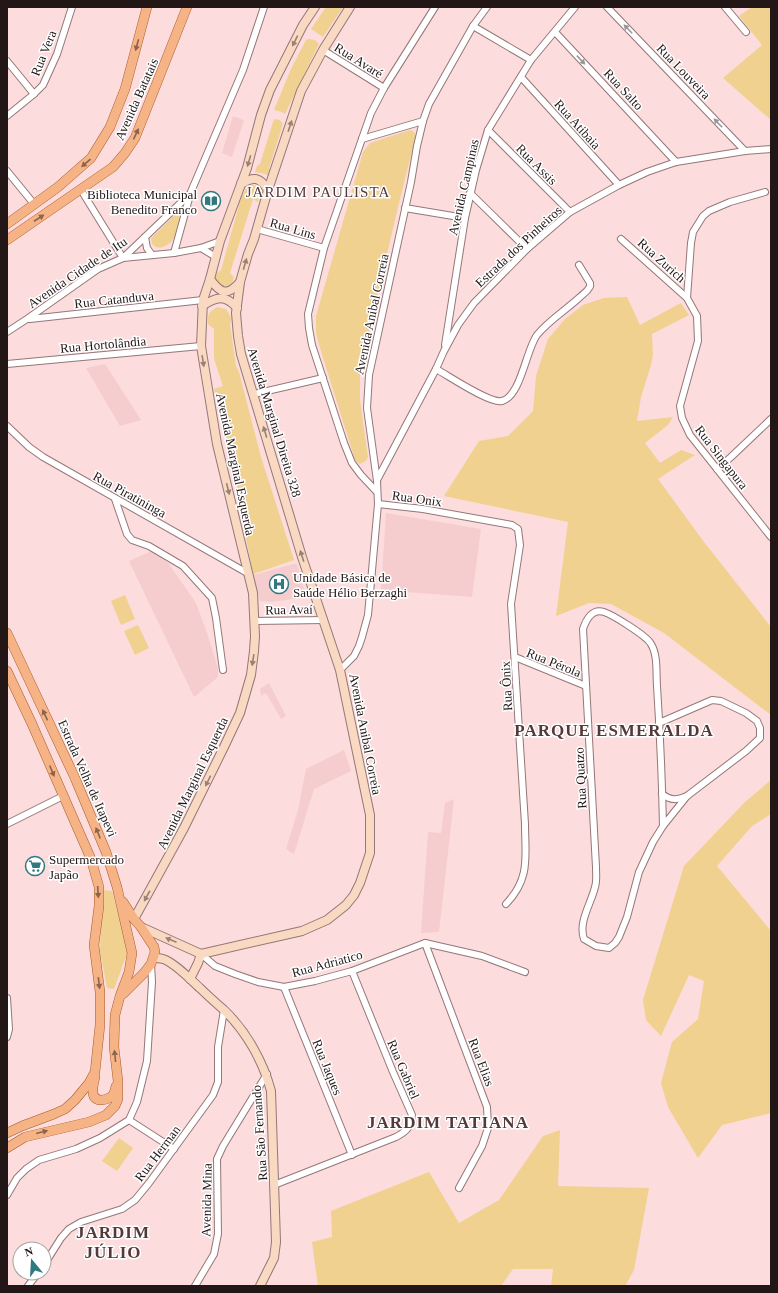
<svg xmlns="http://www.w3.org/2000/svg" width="778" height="1293" font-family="'Times New Roman',serif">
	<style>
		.built { fill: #f6cdce }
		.green { fill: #f0d18f }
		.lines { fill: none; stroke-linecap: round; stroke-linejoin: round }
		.minor-casing { stroke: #947778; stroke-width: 8 }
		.secondary-casing { stroke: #947778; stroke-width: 10 }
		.primary-casing { stroke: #a75b2a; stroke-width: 10 }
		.minor { stroke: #fff; stroke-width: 6 }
		.secondary { stroke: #fad9c2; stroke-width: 8 }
		.primary { stroke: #f5b386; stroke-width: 9 }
		.oneway { fill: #9c9697 }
		.oneway2 { fill: #998175 }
		.oneway3 { fill: #8c644e }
		.labels { text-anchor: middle; stroke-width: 3; stroke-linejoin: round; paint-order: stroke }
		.street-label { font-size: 13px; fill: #221617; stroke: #fff }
		.poi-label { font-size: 13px; fill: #221617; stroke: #fff; text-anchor: start }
		.quarter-label { font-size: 15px; letter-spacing: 1px; fill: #52393a; stroke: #fff }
		.district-label { font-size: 17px; font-weight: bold; letter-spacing: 1px; fill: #52393a; stroke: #fff }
	</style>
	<rect width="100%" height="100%" fill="#fcdcdc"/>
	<g class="built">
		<path d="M233,116L244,120L232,157L222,153Z"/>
		<path d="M105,364L141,420L120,426L86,368Z"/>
		<path d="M386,513L481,529L472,597L381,590Z"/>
		<path d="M152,551L169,564L196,603L207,633L218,668V677L194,697L129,561Z"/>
		<path d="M293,564H297L306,597L272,602L260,601L253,575Z"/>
		<path d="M269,683L286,716L281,719L266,693L261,696L260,689Z"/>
		<path d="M344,750L351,771L314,789L294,854L286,849L298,810L306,769Z"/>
		<path d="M454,799L439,932L421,933L428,832L441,833L445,803Z"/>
	</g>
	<g class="green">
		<path d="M326,7H343L323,37L311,29Z"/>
		<path d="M752,7H771V120L723,78L762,45L739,16Z"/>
		<path d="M309,39L315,40L319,44L285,114L282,112L274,110L291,69L306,40Z"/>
		<path d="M275,119L280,120L283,124L269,168L271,171L269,176L265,174L255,172L257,166L260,164L273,122Z"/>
		<path d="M410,130L414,132L416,135L398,207L363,357L360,375V400L368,457L366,461L360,464L355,460L320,348L316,333V316L363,152L370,143Z"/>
		<path d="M250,185C262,184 261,193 258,202L253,199L230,273L234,277C230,297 204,280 221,270L241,198L247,187Z"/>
		<path d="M176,214L179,215L180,218C178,229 176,242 163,247C158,248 156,248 152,244L151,238Z"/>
		<path d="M627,297L640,325L681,303L689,315L652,334L653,354L651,365L641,397L637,421L673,417L668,425L645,443L660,463L681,450L695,455L658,479L704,542L771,627V715L664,633L611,604L589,603L556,616L568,522L444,496L479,441L508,436L533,411L536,376L548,339L565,319L583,305L604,298Z"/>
		<path d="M217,307L226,309C229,314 233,318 230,324L236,366L239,372L261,457L294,560L253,574L227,440L214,389L223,386L214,359V329L208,324C208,312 209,313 217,307Z"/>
		<path d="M125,595L135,619L121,625L111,601Z"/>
		<path d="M138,625L149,648L135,655L124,631Z"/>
		<path d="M771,780V814L752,826L717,866L771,931V1113L722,1125L698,1158L668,1107L661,1083L672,1042L698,1019L704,981L689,975L661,1036L646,1020L643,1000L684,866L745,802Z"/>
		<path d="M102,890L112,891L128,951L114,989L107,988L100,951Z"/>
		<path d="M560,1130L558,1186L649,1188L634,1270L625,1286H551L553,1269H513L501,1286H318L312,1242L332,1237L331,1211L429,1172L459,1223L499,1200L543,1136Z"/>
		<path d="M119,1138L133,1148L117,1171L102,1161Z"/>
	</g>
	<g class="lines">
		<g class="minor-casing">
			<g id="minor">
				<path d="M607,7L745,151"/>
				<path d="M725,7L746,32"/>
				<path d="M473,26L531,60"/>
				<path d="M555,32L676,162"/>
				<path d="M323,50L384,88"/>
				<path d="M7,61L34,94"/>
				<path d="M521,77L619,185"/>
				<path d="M7,116L34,94L43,85L57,54L72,7"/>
				<path d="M488,130L570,212"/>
				<path d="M362,139L423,121"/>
				<path d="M7,171L34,204"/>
				<path d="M81,190L123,258"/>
				<path d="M765,192L730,202L709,211L703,216L693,232L691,243L687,298L697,316L698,341L680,406L682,418L690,435L771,537"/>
				<path d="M470,193L527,249"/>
				<path d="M405,208L465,218"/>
				<path d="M257,229L324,248"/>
				<path d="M145,237L147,248L152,255"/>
				<path d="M621,239L687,298"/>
				<path d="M201,248L216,257"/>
				<path d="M174,253L190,195"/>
				<path d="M123,258L174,253L201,248L220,241"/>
				<path d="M30,319L203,300"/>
				<path d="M7,332L27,319L98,269L123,258L190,194L243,70L264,7"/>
				<path d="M445,345L465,218L476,170L488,130L531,60L575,7"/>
				<path d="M7,364L201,346"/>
				<path d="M436,369C449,376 490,404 502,401C521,396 526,350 537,335C549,320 566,310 580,297C583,294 587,292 589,288C591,286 590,286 590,283L579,265"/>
				<path d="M254,394L323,378"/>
				<path d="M7,426L29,447L43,457L249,574"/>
				<path d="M717,469L731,457L771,419"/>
				<path d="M377,480L436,369L444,351L458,325L474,303L527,249L570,212L619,185L647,172L676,162L745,151L771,149"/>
				<path d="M376,491L361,475L352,463L344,443L312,345L309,328L308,314L324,248L371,113L384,88L435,7"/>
				<path d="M115,499L127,534L132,540L149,546L183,566L212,598L216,618L223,670"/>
				<path d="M378,504L423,509L512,525L518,529L520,545L511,604L525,824C525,856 531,878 506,904"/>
				<path d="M255,621L324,620"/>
				<path d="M515,657L586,686"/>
				<path d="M340,670L354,656L359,646L362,637L368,615L378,504L377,481L367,408L369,375L411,182L417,146L423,121L429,104L473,26L487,7"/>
				<path d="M659,723L712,700L721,701L746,713L757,721L760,728V738L746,751L687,796L663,826L653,842L639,872L627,917L619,937L615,943L609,948L596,946L584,939C578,922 591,904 595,887C597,881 596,874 596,867L583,629C586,620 592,608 604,612C613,615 647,636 651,644C658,655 656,673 657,686C660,732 662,779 663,826"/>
				<path d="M662,794C671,801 677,800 687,796"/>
				<path d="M7,824L63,796"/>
				<path d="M425,943L487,1107L488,1128L482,1146L459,1188"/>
				<path d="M201,954L215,966L235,974L258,982L284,987L315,981L352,971L425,943L482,956L525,972"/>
				<path d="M284,987L352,1155"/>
				<path d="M7,998L9,1029L7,1037"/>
				<path d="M129,1120L174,1149"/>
				<path d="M274,1185L396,1137C407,1131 410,1128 412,1115L393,1072L352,971"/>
				<path d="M7,1195L17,1178L26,1169L39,1160L76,1149L100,1138L129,1120L137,1102L147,1061L152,982L151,964"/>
				<path d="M44,1265L61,1238L69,1229L81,1222L122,1209L135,1200L149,1183L213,1095L218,1082V1047L224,1010"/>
				<path d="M28,1286L38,1273"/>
				<path d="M195,1286L214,1254L218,1234L217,1159L223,1146L267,1074"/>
			</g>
		</g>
		<g class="secondary-casing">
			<g id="secondary">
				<path d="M241,184C254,176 260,177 268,190"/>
				<path d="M210,279C220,293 227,297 240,282"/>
				<path d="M202,306C216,297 225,294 237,308"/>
				<path d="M134,919L184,828L224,747L240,713L251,675L254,651L255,636L253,593L217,444L201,346L203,300L210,279L220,241L247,168L261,115L270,90L303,25L315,7"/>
				<path d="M141,927L201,954"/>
				<path d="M201,954L302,931L327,920L346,905L354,895L360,883L370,853V815L340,670L302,557L241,354L238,336L236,313L240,282L248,254L254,239L268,190L301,91L323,50L350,7"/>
				<path d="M154,958C157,958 160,958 163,959C174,962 192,981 201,989C208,996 216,1003 224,1010C246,1031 263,1061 271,1091L276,1242L274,1258L260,1286"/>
				<path d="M190,979L198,963L201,954"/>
			</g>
		</g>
		<g class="primary-casing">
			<g id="primary">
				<path d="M7,224L58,187L91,158L110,127L125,89L147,7"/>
				<path d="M7,240L113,167L125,153L135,138L187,7"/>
				<path d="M7,633L75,778L106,852L117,887L132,953L129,972L120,996L115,1015L114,1047L118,1081V1099L115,1106L106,1115L89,1122L25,1137L7,1148"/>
				<path d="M7,671L32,724L91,859L99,887V906L94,945L100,992V1025L95,1072L89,1083L75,1100L65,1109L54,1114L22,1126L7,1133"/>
				<path d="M123,994L144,973L151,964L155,952L154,947L141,927L134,919L123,902"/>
				<path d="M95,1077C94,1082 92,1088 93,1093C94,1104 108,1100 113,1095C115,1092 115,1089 116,1086"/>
			</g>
		</g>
		<use href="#minor" class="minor"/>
		<use href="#secondary" class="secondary"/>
		<use href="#primary" class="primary"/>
	</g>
	<defs><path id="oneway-solid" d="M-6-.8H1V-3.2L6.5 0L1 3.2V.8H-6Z"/></defs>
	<g class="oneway">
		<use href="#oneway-solid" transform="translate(628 29) rotate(-134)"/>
		<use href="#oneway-solid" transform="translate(581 60) rotate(47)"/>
		<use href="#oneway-solid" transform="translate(718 123) rotate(-134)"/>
	</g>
	<g class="oneway2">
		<use href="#oneway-solid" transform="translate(295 41) rotate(116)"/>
		<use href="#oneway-solid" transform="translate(290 126) rotate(-72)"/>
		<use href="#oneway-solid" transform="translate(249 161) rotate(106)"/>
		<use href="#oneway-solid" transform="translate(245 264) rotate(-74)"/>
		<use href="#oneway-solid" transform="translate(203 361) rotate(81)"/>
		<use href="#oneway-solid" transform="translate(265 432) rotate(-107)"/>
		<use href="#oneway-solid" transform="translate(228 489) rotate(76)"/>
		<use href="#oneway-solid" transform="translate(302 556) rotate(-108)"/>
		<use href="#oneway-solid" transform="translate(253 660) rotate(99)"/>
		<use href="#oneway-solid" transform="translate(208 781) rotate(116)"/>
		<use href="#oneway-solid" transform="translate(147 896) rotate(119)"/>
		<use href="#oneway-solid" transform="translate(171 940) rotate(-157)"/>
	</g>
	<g class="oneway3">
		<use href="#oneway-solid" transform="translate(137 45) rotate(105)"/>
		<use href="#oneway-solid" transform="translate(136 134) rotate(-65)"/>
		<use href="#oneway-solid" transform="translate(86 163) rotate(139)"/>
		<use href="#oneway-solid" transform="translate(39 218) rotate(-33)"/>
		<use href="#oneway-solid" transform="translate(45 715) rotate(-115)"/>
		<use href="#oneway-solid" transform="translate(52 771) rotate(67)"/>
		<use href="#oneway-solid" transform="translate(98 833) rotate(-112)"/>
		<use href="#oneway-solid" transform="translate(98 892) rotate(87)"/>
		<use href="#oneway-solid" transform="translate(99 983) rotate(83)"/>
		<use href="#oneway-solid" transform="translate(115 1056) rotate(-96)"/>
		<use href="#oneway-solid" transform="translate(42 1132) rotate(-14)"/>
	</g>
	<defs>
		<g id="library-ring" transform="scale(1)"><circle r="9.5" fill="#fff" stroke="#30797f" stroke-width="1.5"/><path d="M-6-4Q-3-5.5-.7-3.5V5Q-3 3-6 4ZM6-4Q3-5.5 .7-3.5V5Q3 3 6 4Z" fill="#30797f"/></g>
		<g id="hospital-ring" transform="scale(1)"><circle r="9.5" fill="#fff" stroke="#30797f" stroke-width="1.5"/><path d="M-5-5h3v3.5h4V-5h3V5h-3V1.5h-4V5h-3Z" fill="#30797f"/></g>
		<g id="supermarket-ring" transform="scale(1)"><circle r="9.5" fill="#fff" stroke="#30797f" stroke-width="1.5"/><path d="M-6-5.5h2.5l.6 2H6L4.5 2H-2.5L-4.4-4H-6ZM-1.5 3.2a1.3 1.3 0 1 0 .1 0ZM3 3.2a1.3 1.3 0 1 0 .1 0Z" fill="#30797f"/></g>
	</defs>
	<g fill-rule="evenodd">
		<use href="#library-ring" x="211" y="201"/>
		<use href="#hospital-ring" x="279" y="584"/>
		<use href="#supermarket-ring" x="35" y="866"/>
	</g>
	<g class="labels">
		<g class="street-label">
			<text transform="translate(43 53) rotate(-68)" y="5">Rua Vera</text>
			<text transform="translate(359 60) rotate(32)" y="5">Rua Avaré</text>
			<text transform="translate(684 71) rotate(46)" y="5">Rua Louveira</text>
			<text transform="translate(624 89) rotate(47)" y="5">Rua Salto</text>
			<text transform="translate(136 99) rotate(-66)" y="5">Avenida Batatais</text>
			<text transform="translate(578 124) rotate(48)" y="5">Rua Atibaia</text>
			<text transform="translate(537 164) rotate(45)" y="5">Rua Assis</text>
			<text transform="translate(463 187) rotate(-77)" y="5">Avenida Campinas</text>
			<text transform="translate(293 228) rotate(16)" y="5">Rua Lins</text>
			<text transform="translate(518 246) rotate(-43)" y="5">Estrada dos Pinheiros</text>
			<text transform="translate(662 260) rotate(42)" y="5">Rua Zurich</text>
			<text transform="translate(77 272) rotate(-34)" y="5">Avenida Cidade de Itu</text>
			<text transform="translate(114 299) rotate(-6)" y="5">Rua Catanduva</text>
			<text transform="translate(371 314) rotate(-78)" y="5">Avenida Anibal Correia</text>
			<text transform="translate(103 344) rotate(-5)" y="5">Rua Hortolândia</text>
			<text transform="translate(275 422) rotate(73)" y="5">Avenida Marginal Direita 328</text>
			<text transform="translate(722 457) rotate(52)" y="5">Rua Singapura</text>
			<text transform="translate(236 464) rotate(78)" y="5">Avenida Marginal Esquerda</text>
			<text transform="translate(130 494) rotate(29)" y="5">Rua Piratininga</text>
			<text transform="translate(417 498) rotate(8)" y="5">Rua Onix</text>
			<text transform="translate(289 609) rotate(-1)" y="5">Rua Avaí</text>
			<text transform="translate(554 662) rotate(22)" y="5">Rua Pérola</text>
			<text transform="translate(506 686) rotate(-93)" y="5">Rua Ônix</text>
			<text transform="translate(366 734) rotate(79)" y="5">Avenida Anibal Correia</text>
			<text transform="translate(88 778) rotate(66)" y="5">Estrada Velha de Itapevi</text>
			<text transform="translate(580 778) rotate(-93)" y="5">Rua Quatzo</text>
			<text transform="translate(192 783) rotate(-64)" y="5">Avenida Marginal Esquerda</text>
			<text transform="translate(327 963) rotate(-15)" y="5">Rua Adriatico</text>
			<text transform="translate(482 1062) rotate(69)" y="5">Rua Elias</text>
			<text transform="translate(328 1067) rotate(68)" y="5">Rua Jaques</text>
			<text transform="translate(404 1069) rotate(67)" y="5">Rua Gabriel</text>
			<text transform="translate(259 1133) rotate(-94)" y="5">Rua São Fernando</text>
			<text transform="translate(157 1153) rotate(-53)" y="5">Rua Herman</text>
			<text transform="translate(206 1200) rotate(-89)" y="5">Avenida Mina</text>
		</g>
		<g class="poi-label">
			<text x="197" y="199" text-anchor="end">Biblioteca Municipal<tspan x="197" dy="15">Benedito Franco</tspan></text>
			<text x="293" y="582">Unidade Básica de<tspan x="293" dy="15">Saúde Hélio Berzaghi</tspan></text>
			<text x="49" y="864">Supermercado<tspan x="49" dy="15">Japão</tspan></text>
		</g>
		<g class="quarter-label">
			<text x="318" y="197">JARDIM PAULISTA</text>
		</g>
		<g class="district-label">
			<text x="614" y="736">PARQUE ESMERALDA</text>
			<text x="448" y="1128">JARDIM TATIANA</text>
			<text x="113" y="1238">JARDIM<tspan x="113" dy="20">JÚLIO</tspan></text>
		</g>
	</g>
	<rect width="778" height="1293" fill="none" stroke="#221617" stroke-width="16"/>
	<g transform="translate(32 1261) rotate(342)"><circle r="19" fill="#ffffff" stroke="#a7a2a2"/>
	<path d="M0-3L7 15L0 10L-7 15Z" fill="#30797f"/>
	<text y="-6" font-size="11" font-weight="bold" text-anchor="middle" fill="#221617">N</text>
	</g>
</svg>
